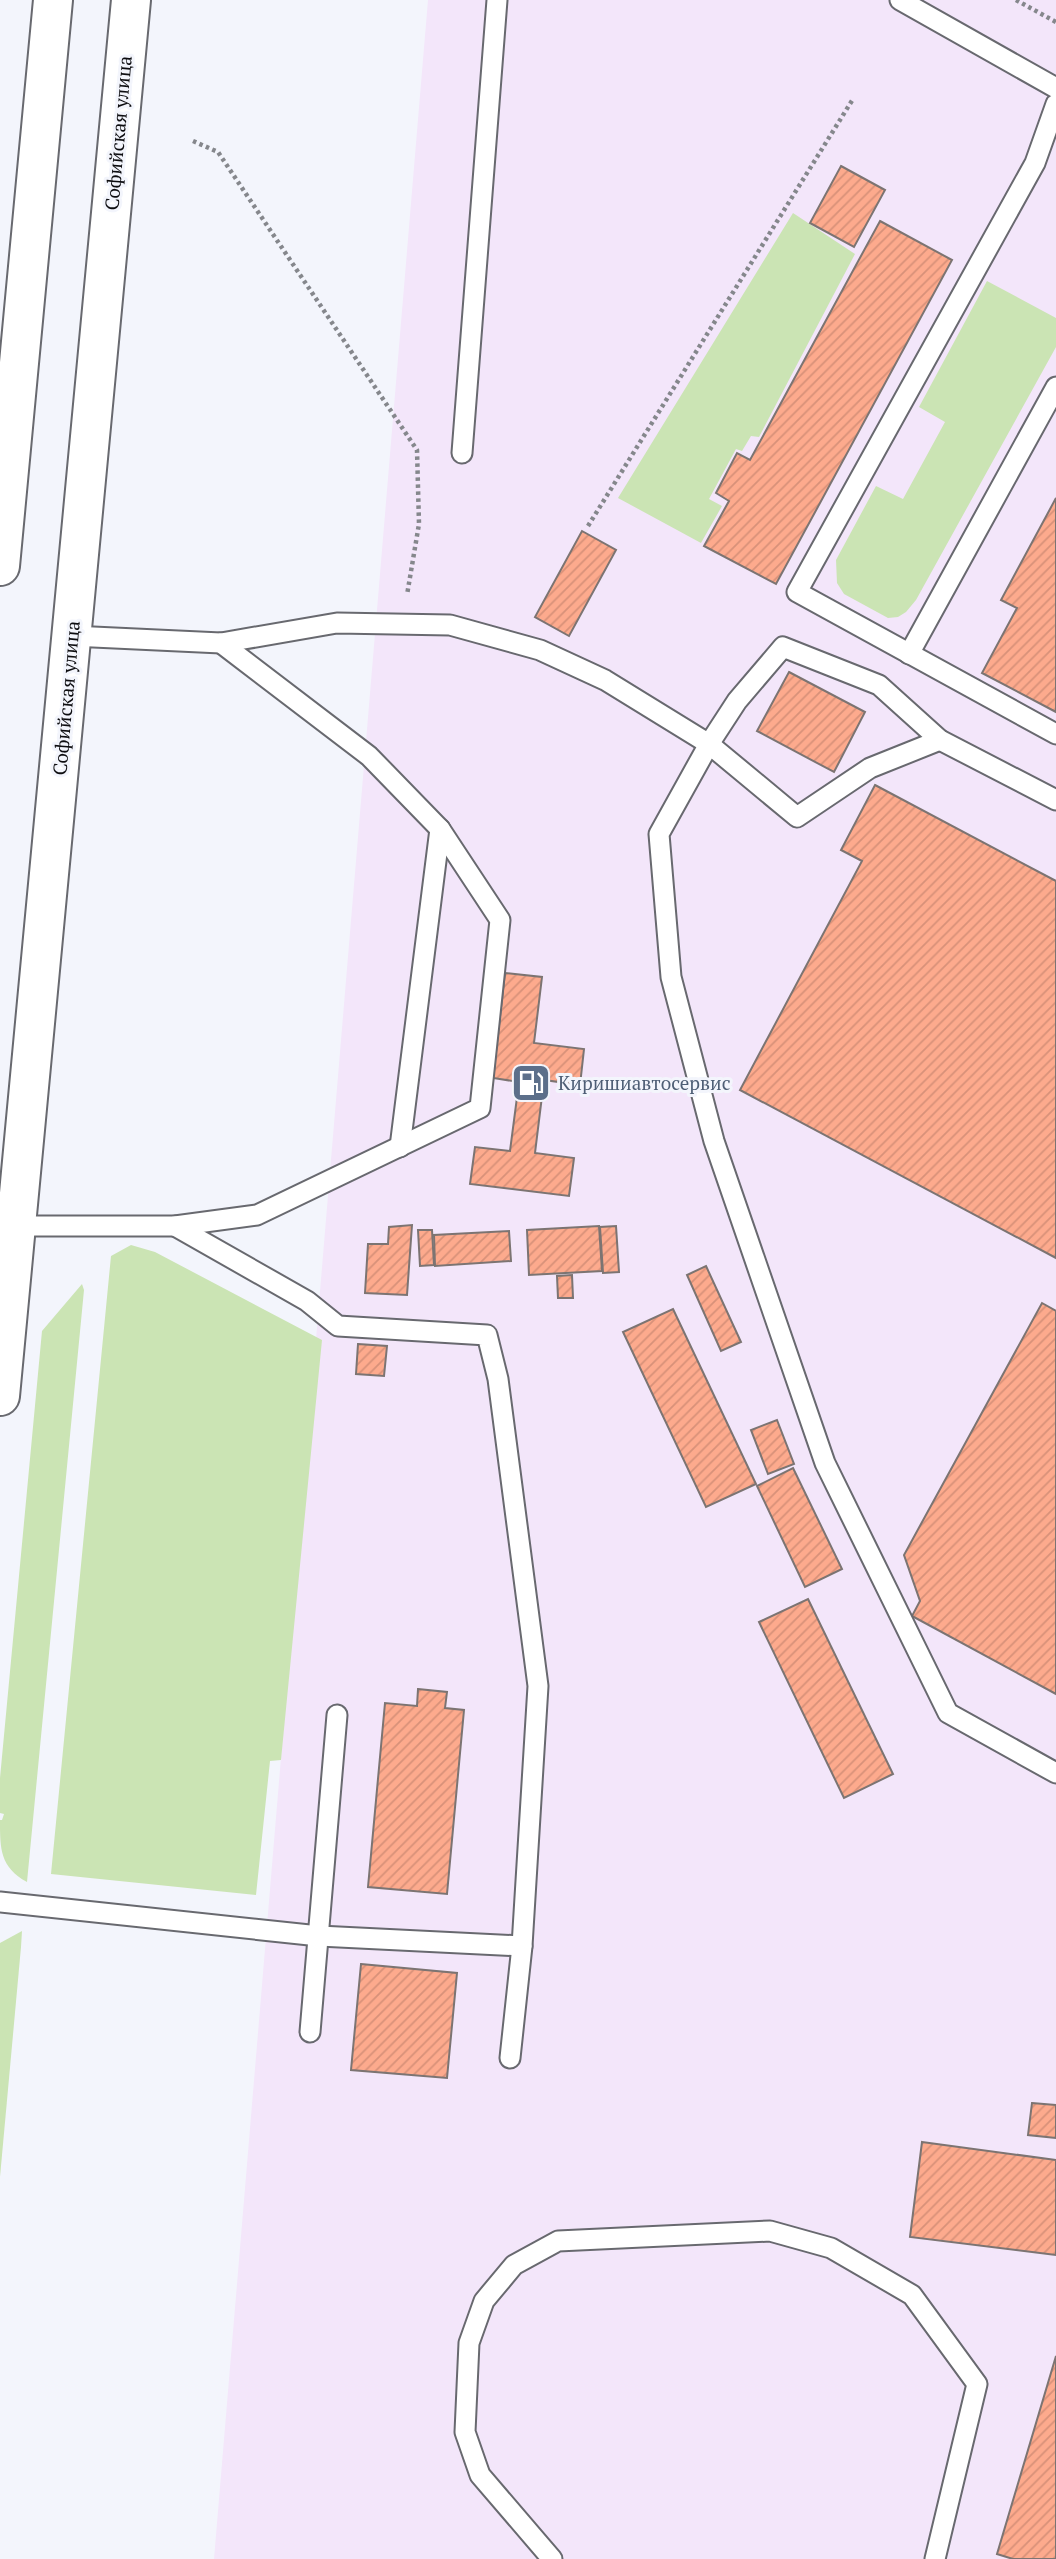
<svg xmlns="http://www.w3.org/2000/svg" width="1056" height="2559" font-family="'PT Serif',serif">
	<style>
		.industrial { fill: #f3e6fa }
		.green { fill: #cbe4b4 }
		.building { fill: url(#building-hatch); stroke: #7c7472; stroke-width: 2 }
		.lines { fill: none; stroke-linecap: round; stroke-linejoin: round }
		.service-casing { stroke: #68696f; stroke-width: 23 }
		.primary-casing { stroke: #68696f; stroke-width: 42 }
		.path { stroke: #85878c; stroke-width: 4.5; stroke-dasharray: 3.5 3.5; stroke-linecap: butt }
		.service { stroke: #fff; stroke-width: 19 }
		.primary { stroke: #fff; stroke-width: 38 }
		.labels { text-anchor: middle; stroke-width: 6; stroke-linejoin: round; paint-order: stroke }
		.street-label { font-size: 19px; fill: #0d0d10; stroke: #f3f5fc }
		.service-label { font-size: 19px; fill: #4e5e75; stroke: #f3f5fc; text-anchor: start }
	</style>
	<defs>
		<pattern id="building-hatch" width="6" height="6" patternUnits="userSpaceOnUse" patternTransform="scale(1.75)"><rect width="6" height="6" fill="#fdaa8d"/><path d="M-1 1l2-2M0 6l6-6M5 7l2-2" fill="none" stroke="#d89179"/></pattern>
	</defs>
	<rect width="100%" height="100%" fill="#f3f5fc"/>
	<path class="industrial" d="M428,0H1056V2559H214Z"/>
	<g class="green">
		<path d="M793,213L855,254L759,437L751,436L742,451L736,449L709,499L722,506L701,543L618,498Z"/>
		<path d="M987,281L1056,318V347L916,600L906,612L898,617L888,618L844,594L837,583L836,560L876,486L903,499L945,422L919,407Z"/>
		<path d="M131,1245L155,1252L322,1340L281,1760L270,1761L256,1895L51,1874L111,1256Z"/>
		<path d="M82,1284L84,1290L27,1882C0,1867 0,1849 0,1820H2L4,1814L0,1813V1778L42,1331Z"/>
		<path d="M22,1931L21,1947L0,2177V1943Z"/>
	</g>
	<g class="building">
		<path d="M841,166L885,190L854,247L810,223Z"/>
		<path d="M880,221L952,260L776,584L704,546L729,501L716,493L737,453L750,460Z"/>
		<path d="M1056,498V712L982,673L1017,608L1001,600Z"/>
		<path d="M582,531L616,550L569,636L535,617Z"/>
		<path d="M789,672L865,712L834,772L757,731Z"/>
		<path d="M875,785L1056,881V1258L740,1090L862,861L841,850Z"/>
		<path d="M505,973L542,977L534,1043L584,1049L580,1085L544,1080L535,1153L574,1158L569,1196L470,1184L475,1147L510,1151L519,1082L493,1078Z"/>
		<path d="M412,1225L407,1295L365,1293L368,1244H388L389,1227Z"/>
		<path d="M599,1226L602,1271L529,1275L527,1230Z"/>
		<path d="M616,1226L619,1272L603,1273L600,1227Z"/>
		<path d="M418,1230H432L434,1265L420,1266Z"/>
		<path d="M509,1231L511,1261L435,1266L434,1235Z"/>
		<path d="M706,1266L741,1342L721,1351L687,1275Z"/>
		<path d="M572,1275L573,1298H558L557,1276Z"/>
		<path d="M1042,1303L1056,1311V1694L912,1616L920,1601L904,1555Z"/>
		<path d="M673,1309L756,1484L706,1507L623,1332Z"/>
		<path d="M358,1344L387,1346L384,1376L356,1374Z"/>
		<path d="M777,1420L794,1464L768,1474L751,1430Z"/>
		<path d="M793,1468L842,1569L805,1587L757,1486Z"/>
		<path d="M808,1599L893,1774L844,1798L759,1622Z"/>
		<path d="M418,1689L447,1692L445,1708L464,1710L447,1894L368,1887L385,1703L417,1706Z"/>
		<path d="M361,1964L457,1973L447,2078L351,2070Z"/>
		<path d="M1032,2103L1056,2105V2138L1028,2135Z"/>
		<path d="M922,2142L1056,2160V2255L910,2237Z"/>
		<path d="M1056,2356V2559H1013L997,2554Z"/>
	</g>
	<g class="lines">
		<g class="service-casing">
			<g id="service">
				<path d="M900,0L1056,88"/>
				<path d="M1056,104L1035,163L797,592L1056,734"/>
				<path d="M462,453L497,0"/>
				<path d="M72,636L221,643L337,623L450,625L540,650L605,680L709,744L797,817L870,768L940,740"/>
				<path d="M909,654L1056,387"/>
				<path d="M1056,800L940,740L879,685L783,647L737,701L709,744L659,834L671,977L714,1141L825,1463L948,1713L1056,1773"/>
				<path d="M400,1147L440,829"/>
				<path d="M16,1226H175L257,1215L480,1108L500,920L440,829L369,756L221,643"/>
				<path d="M175,1226L307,1301L338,1326L487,1335L498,1379L538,1686L522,1946L510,2058"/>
				<path d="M0,1902L319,1936L522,1946"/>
				<path d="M310,2032L337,1715"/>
				<path d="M552,2559L480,2475L465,2432L469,2343L484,2301L514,2265L558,2241L770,2231L831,2248L912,2295L977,2384L935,2559"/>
			</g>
		</g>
		<g class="primary-casing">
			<g id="primary">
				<path d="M0,566L53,0"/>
				<path d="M0,1396L131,0"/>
			</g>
		</g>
		<g class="path">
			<path d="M1016,0L1056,22"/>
			<path d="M193,141L218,152L417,450L419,524L407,595"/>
			<path d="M588,526L853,99"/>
		</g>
		<use href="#service" class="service"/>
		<use href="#primary" class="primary"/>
	</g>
	<defs>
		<g id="fuel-square" transform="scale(2.0125)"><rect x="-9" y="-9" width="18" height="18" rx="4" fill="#5c6f8a" stroke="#f3f5fc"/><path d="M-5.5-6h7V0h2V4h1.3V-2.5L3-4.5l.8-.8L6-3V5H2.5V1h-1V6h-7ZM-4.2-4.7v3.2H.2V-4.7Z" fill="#fff"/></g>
	</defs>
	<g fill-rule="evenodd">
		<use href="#fuel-square" x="531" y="1083"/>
	</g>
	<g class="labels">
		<g class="street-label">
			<text transform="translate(118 133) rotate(-85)" y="7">Софийская улица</text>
			<text transform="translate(66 698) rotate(-85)" y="7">Софийская улица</text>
		</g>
		<g class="service-label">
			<text x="558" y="1090">Киришиавтосервис</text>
		</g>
	</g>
</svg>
